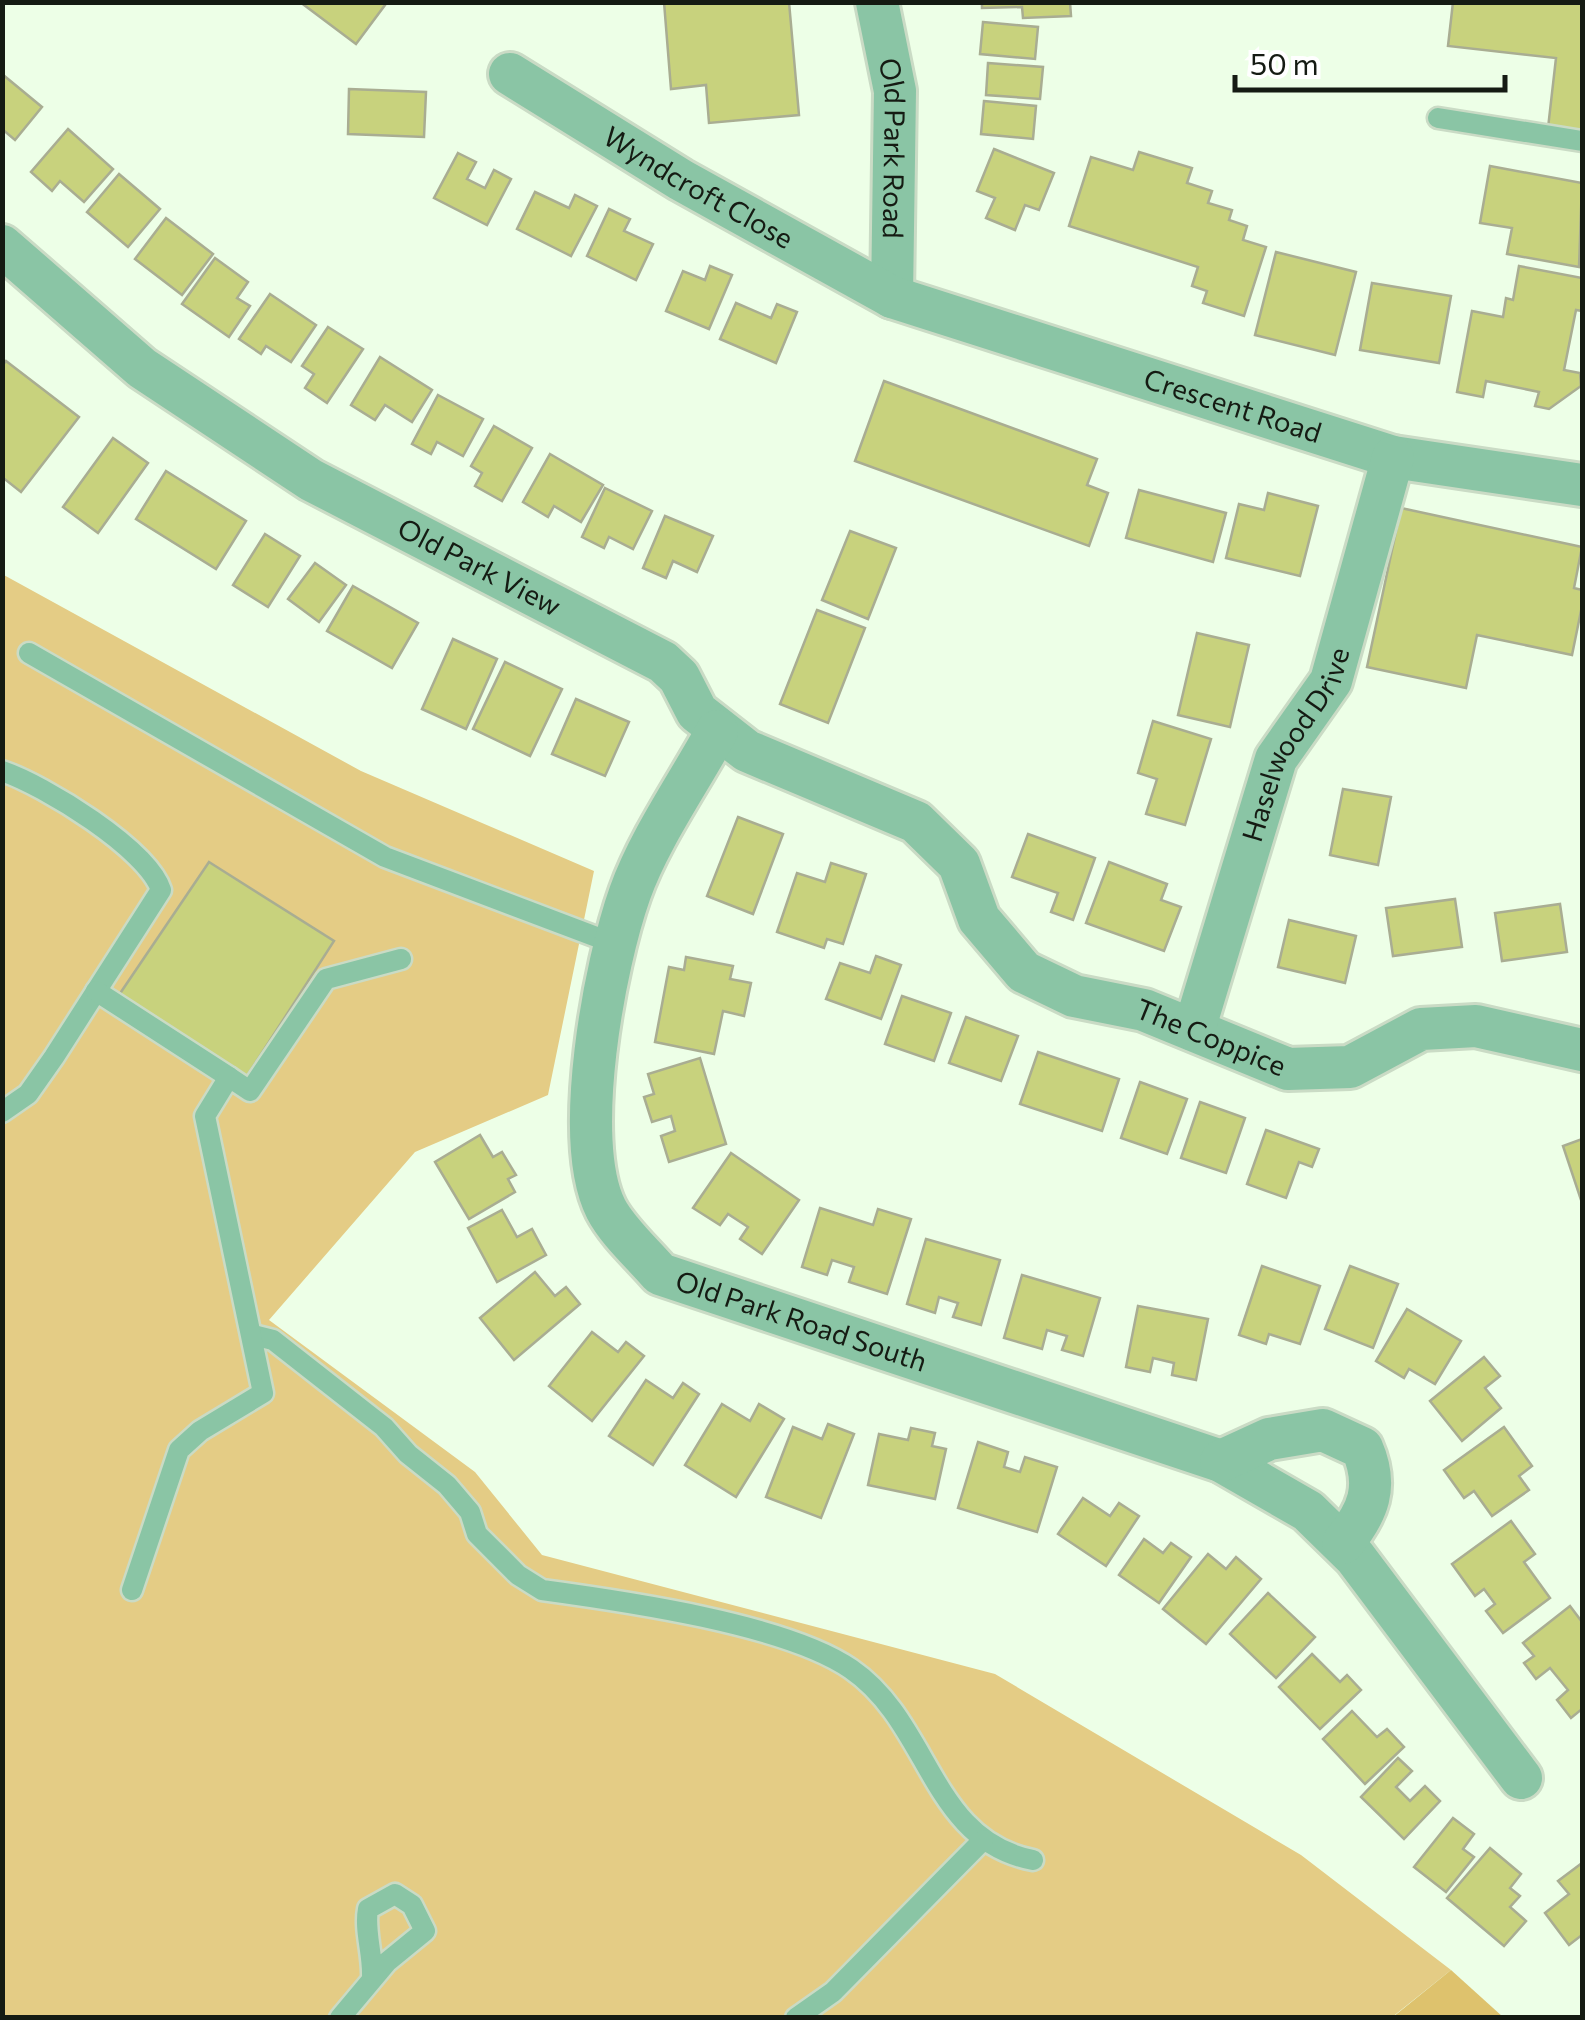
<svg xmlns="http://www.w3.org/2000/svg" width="1585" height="2020" font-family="Commissioner,sans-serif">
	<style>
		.green { fill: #e4cc85 }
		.forest { fill: #dec26d }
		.building { fill: #c8d27d; stroke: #a9ad92; stroke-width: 2.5 }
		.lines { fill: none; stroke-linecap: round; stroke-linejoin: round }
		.lane-casing { stroke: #cadbc5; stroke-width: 25 }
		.street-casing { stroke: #cadbc5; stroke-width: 48 }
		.lane { stroke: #8ac5a5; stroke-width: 20 }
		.street { stroke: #8ac5a5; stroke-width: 42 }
		.labels { text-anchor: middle; stroke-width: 9; stroke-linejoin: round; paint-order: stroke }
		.street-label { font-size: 28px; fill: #151b13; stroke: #fff }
	</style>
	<rect width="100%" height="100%" fill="#edffe7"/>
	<path class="green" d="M2,574L361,771L594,871L548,1095L415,1152L269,1320L475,1472L542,1555L995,1674L1301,1855L1451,1970L1391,2018L3,2017Z"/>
	<path class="forest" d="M1451,1970L1503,2017H1393Z"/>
	<g class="building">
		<path d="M300,2H382L385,5L356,44Z"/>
		<path d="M664,2H789L799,115L709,123L706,85L671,89Z"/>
		<path d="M982,2H1070L1071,16L1023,18L1022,7L982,8Z"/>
		<path d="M1453,2H1582V131L1548,128L1556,58L1448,46Z"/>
		<path d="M983,22L1038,27L1035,59L980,54Z"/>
		<path d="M988,63L1043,67L1040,99L986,95Z"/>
		<path d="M2,74L42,107L15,140L2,129Z"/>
		<path d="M349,89L426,92L424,137L348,134Z"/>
		<path d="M984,101L1036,106L1033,139L981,134Z"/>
		<path d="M68,129L113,169L84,202L60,181L52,191L31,172Z"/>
		<path d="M994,149L1054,173L1039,210L1025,205L1015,230L986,218L995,198L977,191Z"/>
		<path d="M1139,152L1192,168L1187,183L1212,191L1208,203L1232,210L1229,220L1247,226L1243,240L1266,247L1244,316L1203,303L1207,291L1192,286L1198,267L1069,226L1091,157L1133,170Z"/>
		<path d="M458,153L476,162L467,179L485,188L494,170L511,179L487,225L434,198Z"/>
		<path d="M1490,166L1582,183L1579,267L1507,254L1512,228L1480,223Z"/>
		<path d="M119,174L160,209L128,247L87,212Z"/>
		<path d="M535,192L569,208L575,195L597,206L571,256L517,229Z"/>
		<path d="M609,209L630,219L624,231L653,244L636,280L587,256Z"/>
		<path d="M166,218L213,254L182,295L135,259Z"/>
		<path d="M1276,252L1356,272L1335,355L1255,335Z"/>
		<path d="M215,258L248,282L237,298L250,306L229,337L182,304Z"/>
		<path d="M710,266L732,275L709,329L666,311L683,271L705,280Z"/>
		<path d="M1519,266L1582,278V311L1576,310L1564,370L1580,373L1581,386L1549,409L1535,406L1539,392L1486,381L1483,397L1457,392L1472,311L1503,317L1506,298L1513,300Z"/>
		<path d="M1372,283L1451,296L1439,363L1360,350Z"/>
		<path d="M270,294L316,325L291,362L266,346L261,354L239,339Z"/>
		<path d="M736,303L771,318L777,304L797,312L776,363L720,339Z"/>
		<path d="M328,327L363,349L327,403L305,388L314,374L302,366Z"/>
		<path d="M380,357L432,390L412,422L385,405L375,420L351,405Z"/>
		<path d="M6,361L79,417L21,492L2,477V366Z"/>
		<path d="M884,381L1097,459L1087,485L1108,493L1089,546L855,461Z"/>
		<path d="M438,395L483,419L463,456L437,442L431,454L412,444Z"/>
		<path d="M494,426L532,448L502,501L475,486L482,473L471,466Z"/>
		<path d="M113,438L148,463L98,533L63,507Z"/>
		<path d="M550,454L603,485L581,522L554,506L548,517L523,502Z"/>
		<path d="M166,471L246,521L216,569L136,519Z"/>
		<path d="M605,488L652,511L633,549L609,537L604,548L582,537Z"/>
		<path d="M1139,490L1226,513L1213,562L1126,538Z"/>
		<path d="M1268,493L1318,506L1300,576L1226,558L1239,504L1264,510Z"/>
		<path d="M1401,508L1582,547L1574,588L1582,590V606L1572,655L1477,635L1466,688L1367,667Z"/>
		<path d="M665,516L713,536L697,572L673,561L666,578L643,568Z"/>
		<path d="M850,531L896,548L868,619L822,600Z"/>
		<path d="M265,534L300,556L268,607L233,585Z"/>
		<path d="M315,563L346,585L319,622L288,599Z"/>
		<path d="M353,586L418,623L392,668L327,631Z"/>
		<path d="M817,610L865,628L828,723L780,704Z"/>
		<path d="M1197,633L1249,645L1230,727L1178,715Z"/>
		<path d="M453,639L497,659L466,729L422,709Z"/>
		<path d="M505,662L562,689L530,756L473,729Z"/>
		<path d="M576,699L629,722L605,776L552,754Z"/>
		<path d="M1153,721L1211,739L1185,825L1146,814L1157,779L1138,773Z"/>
		<path d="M1343,789L1391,797L1378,865L1330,855Z"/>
		<path d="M738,817L783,834L753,914L707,896Z"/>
		<path d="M1028,834L1095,858L1073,920L1051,912L1058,893L1012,877Z"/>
		<path d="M209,862L334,941L247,1076L119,995Z"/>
		<path d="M1109,862L1167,884L1161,900L1181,907L1164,951L1086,923Z"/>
		<path d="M831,863L866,874L843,944L827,939L824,948L777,932L797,873L825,882Z"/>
		<path d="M1455,899L1462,947L1393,956L1386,908Z"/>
		<path d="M1560,904L1567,952L1502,961L1495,913Z"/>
		<path d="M1289,920L1356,936L1345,983L1278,967Z"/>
		<path d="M876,956L901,965L881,1019L826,999L840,963L870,973Z"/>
		<path d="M686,957L733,966L730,979L751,983L744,1016L723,1011L714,1054L655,1042L669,967L684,970Z"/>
		<path d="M902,996L951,1013L934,1061L885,1044Z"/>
		<path d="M966,1017L1018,1036L1001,1081L949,1063Z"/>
		<path d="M1038,1052L1119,1079L1102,1131L1020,1104Z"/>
		<path d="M700,1058L726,1144L669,1162L661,1136L675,1131L671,1116L652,1122L644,1097L654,1094L648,1074Z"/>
		<path d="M1140,1082L1187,1099L1167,1154L1121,1138Z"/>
		<path d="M1200,1102L1245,1118L1226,1173L1181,1158Z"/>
		<path d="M1266,1130L1319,1149L1312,1167L1299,1162L1286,1198L1247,1184Z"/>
		<path d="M480,1135L493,1157L502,1152L516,1175L508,1179L515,1192L469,1219L435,1162Z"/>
		<path d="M1582,1139V1199L1581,1200L1563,1146Z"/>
		<path d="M731,1153L799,1200L762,1254L740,1239L748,1227L728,1214L720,1225L693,1208Z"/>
		<path d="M820,1208L873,1225L878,1209L911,1219L887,1294L849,1282L854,1267L832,1260L827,1275L802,1267Z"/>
		<path d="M502,1210L517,1237L532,1229L546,1255L497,1282L468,1228Z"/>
		<path d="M926,1239L1000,1260L981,1325L953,1317L958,1303L939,1297L935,1313L907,1304Z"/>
		<path d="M1262,1266L1320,1286L1300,1344L1269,1334L1266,1344L1239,1335Z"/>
		<path d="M1350,1266L1398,1284L1373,1348L1325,1329Z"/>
		<path d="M535,1272L555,1296L566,1287L580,1304L514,1360L480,1318Z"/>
		<path d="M1022,1275L1100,1298L1083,1356L1062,1350L1067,1336L1047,1330L1042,1349L1004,1338Z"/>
		<path d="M1138,1306L1208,1319L1196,1380L1172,1375L1174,1363L1153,1358L1150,1372L1126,1367Z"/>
		<path d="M1407,1309L1461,1341L1435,1384L1409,1369L1404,1378L1376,1361Z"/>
		<path d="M592,1332L618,1352L626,1342L644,1356L592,1421L549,1386Z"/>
		<path d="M1484,1357L1500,1376L1485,1388L1501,1408L1462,1441L1430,1401Z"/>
		<path d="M646,1380L673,1398L683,1383L699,1394L653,1465L609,1436Z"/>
		<path d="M722,1404L750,1421L759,1404L784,1419L736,1497L685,1465Z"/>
		<path d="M828,1424L854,1434L821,1518L766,1497L793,1427L822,1439Z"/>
		<path d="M1504,1427L1532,1466L1519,1476L1529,1490L1492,1516L1474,1491L1464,1498L1444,1470Z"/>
		<path d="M911,1428L935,1433L932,1446L946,1449L935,1499L868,1485L879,1434L908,1440Z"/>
		<path d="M978,1442L1008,1452L1004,1467L1020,1472L1025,1457L1057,1467L1037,1532L958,1508Z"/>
		<path d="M1083,1498L1110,1516L1119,1503L1139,1516L1106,1566L1058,1534Z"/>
		<path d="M1511,1521L1535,1554L1524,1562L1550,1598L1503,1633L1486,1611L1495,1604L1484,1589L1475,1596L1452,1564Z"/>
		<path d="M1144,1539L1163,1553L1171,1543L1191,1557L1159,1603L1119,1575Z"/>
		<path d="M1208,1554L1226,1569L1236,1557L1261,1579L1206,1644L1163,1609Z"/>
		<path d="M1268,1593L1315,1637L1276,1678L1230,1634Z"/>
		<path d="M1570,1606L1582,1622V1709L1571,1718L1557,1700L1568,1690L1550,1668L1536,1679L1524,1663L1534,1656L1523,1643Z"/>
		<path d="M1312,1654L1340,1682L1347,1675L1361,1690L1320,1729L1279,1687Z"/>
		<path d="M1352,1711L1377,1737L1387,1729L1404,1747L1365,1784L1323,1739Z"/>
		<path d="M1398,1758L1412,1771L1396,1787L1410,1801L1425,1786L1440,1801L1404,1839L1361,1797Z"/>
		<path d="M1453,1818L1474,1834L1463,1849L1474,1857L1446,1892L1414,1867Z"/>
		<path d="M1490,1848L1521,1874L1510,1888L1520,1896L1510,1907L1526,1921L1504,1946L1447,1898Z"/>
		<path d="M1582,1863V1935L1569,1945L1545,1913L1569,1894L1558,1881Z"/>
	</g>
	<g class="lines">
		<g class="lane-casing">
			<g id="lane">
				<path d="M1438,118L1582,141"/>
				<path d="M29,653L385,857L615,944"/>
				<path d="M2,771C44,785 148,849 161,890L54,1057L28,1094L2,1112"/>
				<path d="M96,991L229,1077"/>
				<path d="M253,1335L273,1340L384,1427L408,1454L447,1485L470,1512L477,1534L518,1575L542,1590C623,1601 786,1624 851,1669C931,1724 930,1840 1033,1860"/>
				<path d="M132,1590L179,1450L200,1431L263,1393L205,1116L229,1077L250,1091L326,979L401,959"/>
				<path d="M340,2018L387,1962L425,1931L412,1905L395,1894L368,1909C364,1930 373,1954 372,1977"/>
				<path d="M796,2018L833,1992L983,1840"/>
			</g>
		</g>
		<g class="street-casing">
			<g id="street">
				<path id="s1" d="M877,2L895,91L892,297"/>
				<path id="s2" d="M510,74L681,180L892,297L1393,457L1582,485"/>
				<path id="s3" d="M2,246L142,368L311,480L663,662L679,677L697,712L747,751L916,822L959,864L979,919L1024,972L1074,996L1144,1010L1288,1069L1350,1067L1421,1029L1476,1026L1582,1050"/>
				<path id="s4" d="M717,731C690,781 649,839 630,893C605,963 571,1140 606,1209C618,1232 643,1254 660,1274L1221,1461L1308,1511L1355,1557L1521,1778"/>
				<path id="s5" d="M1194,1030L1276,759L1331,681L1393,457"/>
				<path d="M1221,1461L1269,1439L1323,1430L1362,1448C1379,1487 1368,1512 1343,1543"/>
			</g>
		</g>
		<use href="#lane" class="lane"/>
		<use href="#street" class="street"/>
	</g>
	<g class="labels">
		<g class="street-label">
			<text dy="10" stroke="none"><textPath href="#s1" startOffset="148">Old Park Road</textPath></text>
			<text dy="10" stroke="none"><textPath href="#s2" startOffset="220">Wyndcroft Close</textPath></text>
			<text dy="10" stroke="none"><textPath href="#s2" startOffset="800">Crescent Road</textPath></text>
			<text dy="10" stroke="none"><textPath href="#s3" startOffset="578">Old Park View</textPath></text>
			<text dy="10" stroke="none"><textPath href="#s5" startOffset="305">Haselwood Drive</textPath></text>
			<text dy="10" stroke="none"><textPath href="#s3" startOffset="1480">The Coppice</textPath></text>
			<text dy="10" stroke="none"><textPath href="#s4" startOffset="740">Old Park Road South</textPath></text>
		</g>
	</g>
	<rect width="1585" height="2020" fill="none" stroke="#151b13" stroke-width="10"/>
	<path d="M1235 75v15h270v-15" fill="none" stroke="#151b13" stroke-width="5"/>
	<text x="1250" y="75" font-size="30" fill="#151b13" stroke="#ffffff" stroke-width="8" paint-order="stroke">50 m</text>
</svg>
